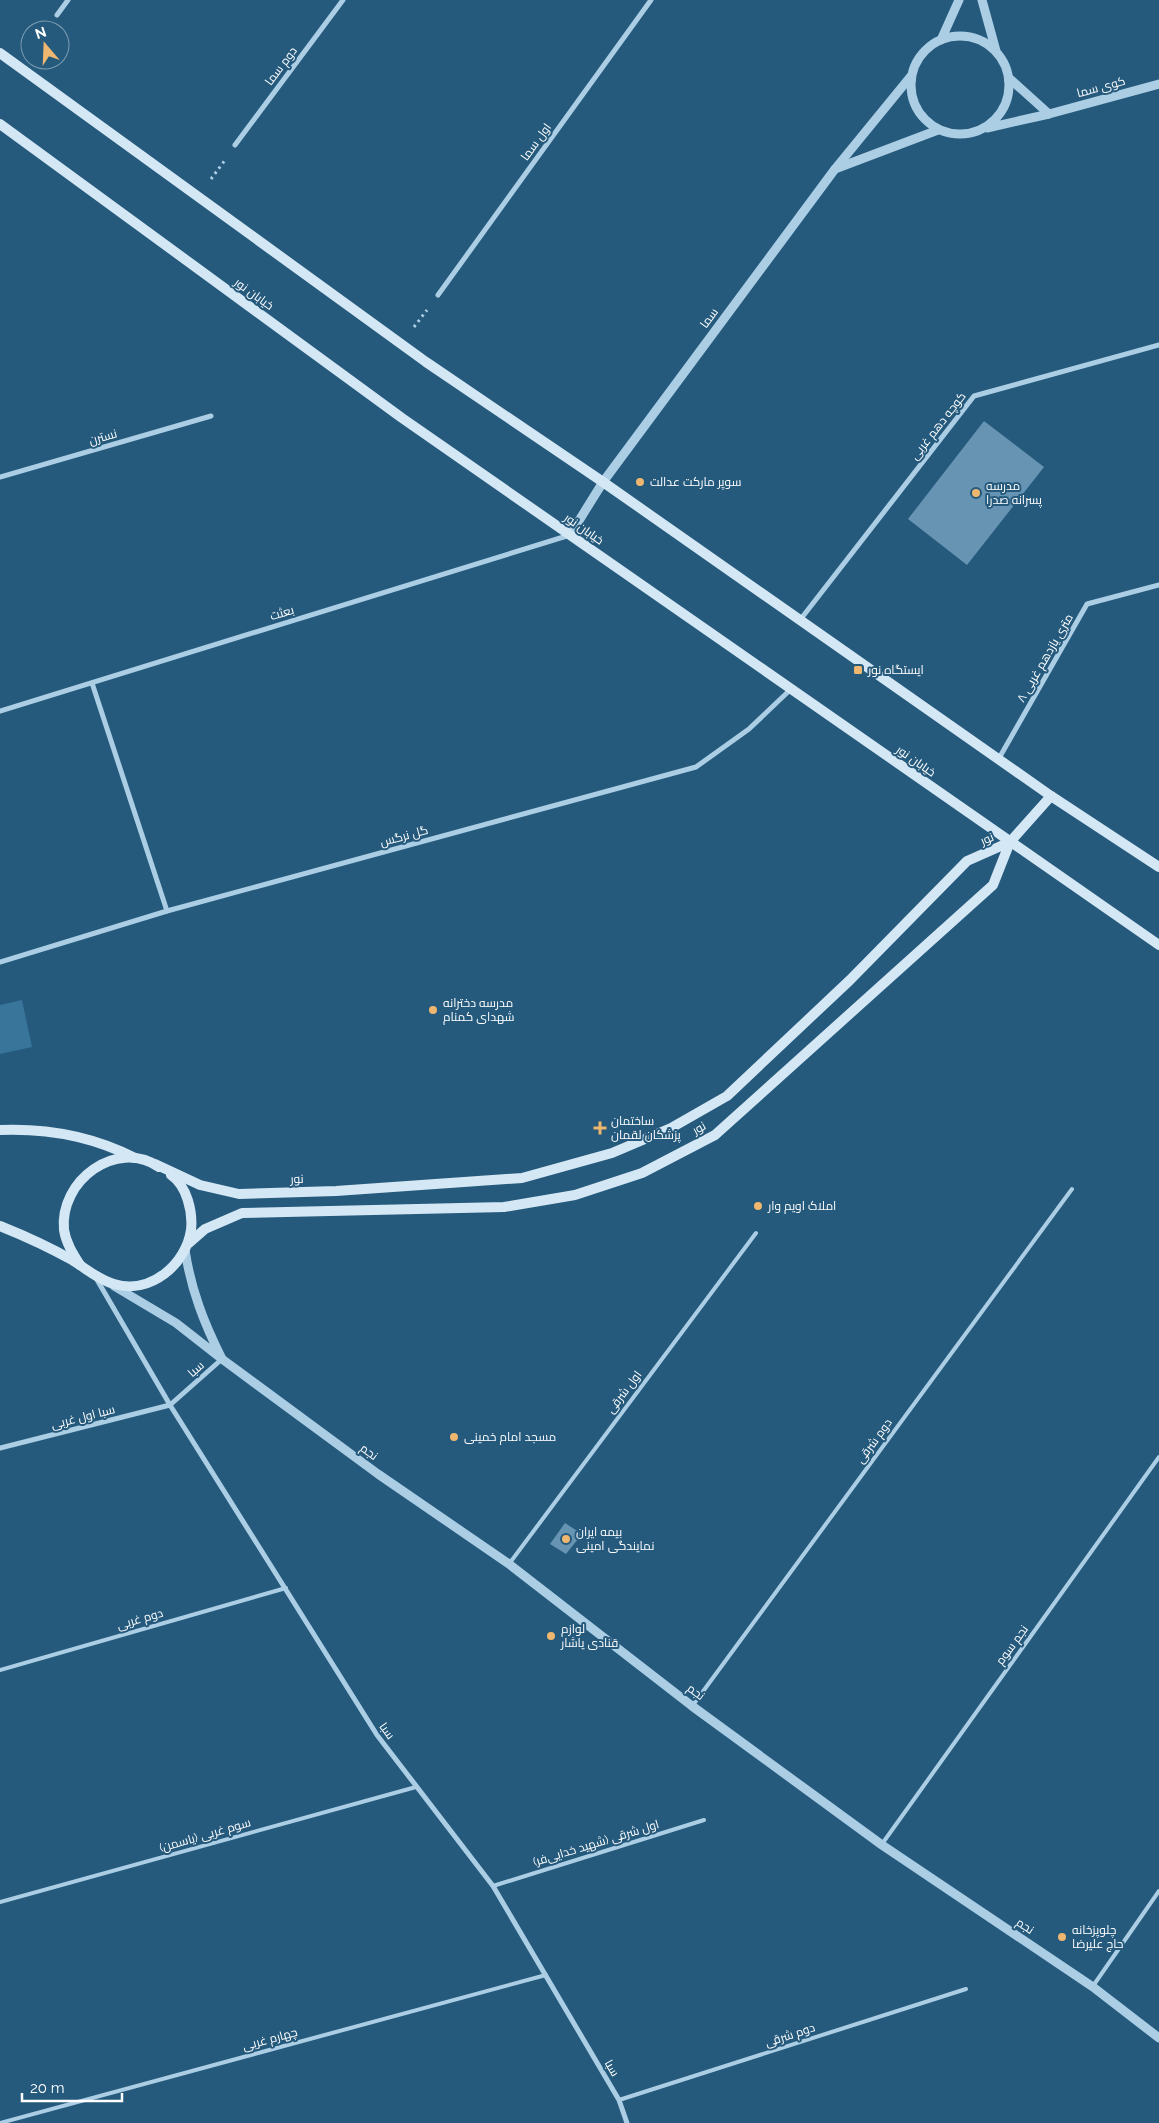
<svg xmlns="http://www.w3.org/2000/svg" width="1159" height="2123" font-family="Raleway,Cairo,sans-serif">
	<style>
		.green { fill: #39749b }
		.building { fill: #6694b2 }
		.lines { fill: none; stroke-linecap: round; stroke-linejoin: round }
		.path { stroke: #abcee5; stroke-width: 3; stroke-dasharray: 2.5 4; stroke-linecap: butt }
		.service { stroke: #abcee5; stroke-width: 4 }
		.minor { stroke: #abcee5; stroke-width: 5 }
		.tertiary { stroke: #abcee5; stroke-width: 9 }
		.secondary { stroke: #d4e7f5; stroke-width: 10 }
		.poi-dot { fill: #eeb66f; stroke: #255a7d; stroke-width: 2 }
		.labels { text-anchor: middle; stroke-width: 4; stroke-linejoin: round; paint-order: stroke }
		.street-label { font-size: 12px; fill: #fff; stroke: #255a7d }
		.poi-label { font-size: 12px; fill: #fff; stroke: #255a7d; text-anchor: start }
	</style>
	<rect width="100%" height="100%" fill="#255a7d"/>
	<path class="green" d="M22,1000L32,1047L0,1054V1005Z"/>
	<g class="building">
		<path d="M984,421L1044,467L967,565L908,519Z"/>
		<path d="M565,1523L582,1534L566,1554L550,1544Z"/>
	</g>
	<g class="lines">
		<g class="path">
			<path d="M211,179L225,160"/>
			<path d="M414,327L427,310"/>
		</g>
		<g class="service">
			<path d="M509,1564L756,1233"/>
			<path d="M0,1670L286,1588"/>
			<path d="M693,1705L1072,1189"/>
			<path d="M882,1844L1159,1457"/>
			<path d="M493,1886L704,1820"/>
			<path d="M0,1902L416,1787"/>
			<path d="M1093,1986L1159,1891"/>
			<path d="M619,2100L966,1989"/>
			<path d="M0,2123L546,1975"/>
		</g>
		<g class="minor">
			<path d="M57,15L68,0"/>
			<path d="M235,145L343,0"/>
			<path d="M438,295L651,0"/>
			<path d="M0,477L211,416"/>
			<path d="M800,620L974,396L1159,345"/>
			<path d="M92,683L167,911"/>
			<path d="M0,711L570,535"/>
			<path d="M998,760L1087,604L1159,585"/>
			<path d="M0,962L167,911L696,767L749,729L791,689"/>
			<path d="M222,1359L170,1405L377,1735L493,1886L619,2100L627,2123"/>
			<path d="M0,1448L170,1405L96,1278"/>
		</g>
		<g class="tertiary">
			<path d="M982,0L996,51"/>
			<circle cx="960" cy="85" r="49"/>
			<path d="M941,40L959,0"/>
			<path d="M1009,78L1049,114"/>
			<path d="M987,128L1049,114L1159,84"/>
			<path d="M835,169L938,130"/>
			<path d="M570,535L603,482L835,169L911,76"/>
			<path d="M114,1286L176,1323L222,1359C204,1323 191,1290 185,1250"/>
			<path d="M222,1359L378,1474L509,1564L692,1706L882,1845L1093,1987L1159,2038"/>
		</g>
		<g class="secondary">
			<path d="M0,53L426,362L603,482L1051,796L1159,867"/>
			<path d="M0,124L402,418L1159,945"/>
			<path d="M0,1130C49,1128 92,1136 135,1158"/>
			<path d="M155,1164L200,1185L239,1194L336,1191L522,1178L612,1153L671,1128L727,1096L850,980L967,861L1010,842"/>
			<path d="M0,1226C25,1236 49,1247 72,1260C87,1269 97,1279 114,1284C151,1295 186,1264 191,1230C193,1212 187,1186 171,1175"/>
			<path d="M189,1243L205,1229L242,1213L504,1207L575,1195L642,1173L715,1135L993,885L1010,842L1051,796"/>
			<path d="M80,1265C73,1254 66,1243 64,1230C59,1181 116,1138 159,1167"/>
		</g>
	</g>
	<g class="poi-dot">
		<circle cx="640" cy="482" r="5"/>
		<circle cx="976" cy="493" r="5"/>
		<rect x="853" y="665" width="10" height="10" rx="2.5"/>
		<circle cx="433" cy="1010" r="5"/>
		<path d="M597.5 1120.5h5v5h5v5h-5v5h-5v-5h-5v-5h5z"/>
		<circle cx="758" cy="1206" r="5"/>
		<circle cx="454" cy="1437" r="5"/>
		<circle cx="566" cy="1539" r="5"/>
		<circle cx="551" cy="1636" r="5"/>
		<circle cx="1062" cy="1937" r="5"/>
	</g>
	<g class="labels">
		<g class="street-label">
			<text transform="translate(281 66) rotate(-53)" y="4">دوم سما</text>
			<text transform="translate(1101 87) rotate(-15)" y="4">کوی سما</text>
			<text transform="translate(536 142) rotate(-54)" y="4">اول سما</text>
			<text transform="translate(254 294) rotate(36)" y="4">خیابان نور</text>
			<text transform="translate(709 318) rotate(-54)" y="4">سما</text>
			<text transform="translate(938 426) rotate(-52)" y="4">کوچه دهم غربی</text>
			<text transform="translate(103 437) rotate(-16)" y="4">نسترن</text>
			<text transform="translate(584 529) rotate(35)" y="4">خیابان نور</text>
			<text transform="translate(282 613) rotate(-17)" y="4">بعثت</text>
			<text transform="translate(1045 658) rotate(-60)" y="4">۸ متری یازدهم غربی</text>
			<text transform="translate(916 761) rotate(35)" y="4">خیابان نور</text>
			<text transform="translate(404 836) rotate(-15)" y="4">گل نرگس</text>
			<text transform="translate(987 839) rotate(-24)" y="4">نور</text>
			<text transform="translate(699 1128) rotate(-29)" y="4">نور</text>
			<text transform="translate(297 1179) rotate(-2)" y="4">نور</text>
			<text transform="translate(196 1369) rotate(-42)" y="4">سبا</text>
			<text transform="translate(624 1392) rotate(-53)" y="4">اول شرقی</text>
			<text transform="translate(83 1417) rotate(-14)" y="4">سبا اول غربی</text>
			<text transform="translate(874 1441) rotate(-54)" y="4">دوم شرقی</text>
			<text transform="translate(369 1452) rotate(36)" y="4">نجم</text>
			<text transform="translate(140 1619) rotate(-16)" y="4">دوم غربی</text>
			<text transform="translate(1012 1645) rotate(-54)" y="4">نجم سوم</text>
			<text transform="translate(696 1692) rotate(37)" y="4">نجم</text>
			<text transform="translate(387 1731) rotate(55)" y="4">سبا</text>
			<text transform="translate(205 1835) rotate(-16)" y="4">سوم غربی (یاسمن)</text>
			<text transform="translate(596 1843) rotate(-17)" y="4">اول شرقی (شهید خدایی‌فر)</text>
			<text transform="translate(1025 1926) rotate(34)" y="4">نجم</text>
			<text transform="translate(790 2035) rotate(-18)" y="4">دوم شرقی</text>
			<text transform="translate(270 2039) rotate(-15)" y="4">چهارم غربی</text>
			<text transform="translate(612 2068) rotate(60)" y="4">سبا</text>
		</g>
		<g class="poi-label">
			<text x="650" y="486">سوپر مارکت عدالت</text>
			<text x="986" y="490">مدرسه<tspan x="986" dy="14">پسرانه صدرا</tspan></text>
			<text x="868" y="674">ایستگاه نور</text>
			<text x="443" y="1007">مدرسه دخترانه<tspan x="443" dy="14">شهدای کمنام</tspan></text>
			<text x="611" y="1125">ساختمان<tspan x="611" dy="14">پزشکان لقمان</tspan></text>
			<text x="768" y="1210">املاک اویم وار</text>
			<text x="464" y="1441">مسجد امام خمینی</text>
			<text x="576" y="1536">بیمه ایران<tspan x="576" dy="14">نمایندگی امینی</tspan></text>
			<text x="561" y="1633">لوازم<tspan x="561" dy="14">قنادی یاشار</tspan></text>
			<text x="1072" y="1934">چلوپزخانه<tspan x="1072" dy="14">حاج علیرضا</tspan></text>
		</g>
	</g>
	<g transform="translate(45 45) rotate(341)"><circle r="24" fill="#255a7d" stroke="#7c9cb1"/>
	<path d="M0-4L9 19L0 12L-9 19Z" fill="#eeb66f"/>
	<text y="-8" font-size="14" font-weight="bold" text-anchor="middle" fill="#ffffff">N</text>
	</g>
	<path d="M22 2093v8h100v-8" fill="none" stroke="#ffffff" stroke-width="2.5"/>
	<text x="30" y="2093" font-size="15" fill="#ffffff" stroke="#255a7d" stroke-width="4" paint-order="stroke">20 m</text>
</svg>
